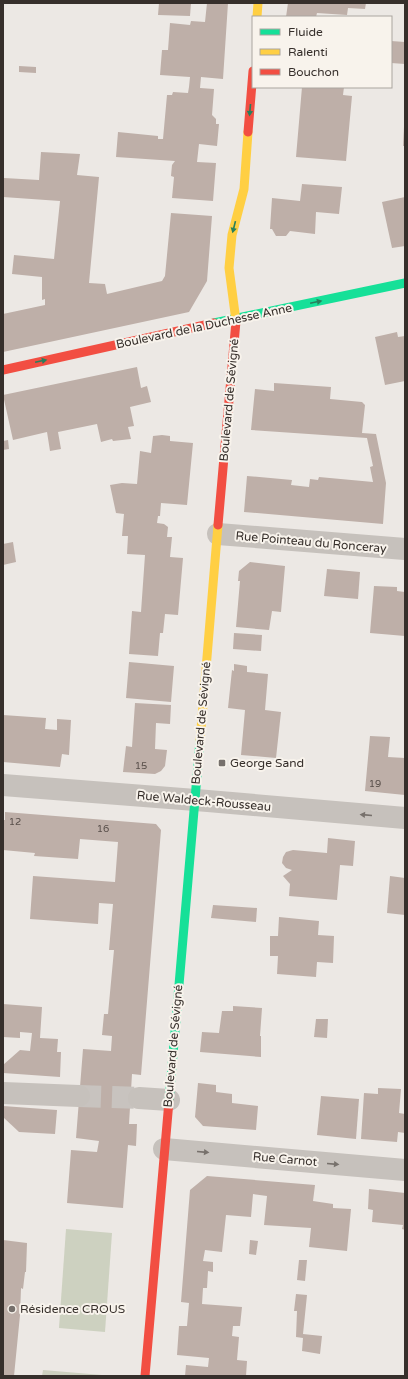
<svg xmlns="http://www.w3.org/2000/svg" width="408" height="1379" font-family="'Varela Round',sans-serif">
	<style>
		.green { fill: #cdd1c0 }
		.building { fill: #beafa8 }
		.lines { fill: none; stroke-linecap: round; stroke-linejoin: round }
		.street-tunnel { stroke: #c8c3bf; stroke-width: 22; stroke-dasharray: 22 11; stroke-linecap: butt }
		.street { stroke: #c6c1bc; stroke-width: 22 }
		.fast { stroke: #16e098; stroke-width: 9 }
		.slow { stroke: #ffcf43; stroke-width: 9 }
		.jam { stroke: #f24e42; stroke-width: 9 }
		.oneway { fill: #287f5c }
		.oneway2 { fill: #77716c }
		.poi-dot { fill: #76706c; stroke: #f8f3ec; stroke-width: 1.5 }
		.labels { text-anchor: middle; stroke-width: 4; stroke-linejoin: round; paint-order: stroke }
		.number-label { font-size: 10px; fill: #584f4a }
		.street-label { font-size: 12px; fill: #362f2b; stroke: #f8f3ec }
		.poi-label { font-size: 12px; fill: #362f2b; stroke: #f8f3ec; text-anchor: start }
	</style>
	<rect width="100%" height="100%" fill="#ece8e4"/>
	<g class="green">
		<path d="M66,1229L112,1233L105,1332L59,1328Z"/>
		<path d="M43,1370L114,1376H42Z"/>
	</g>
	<g class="building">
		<path d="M159,3H191L190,16L158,15Z"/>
		<path d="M207,3H228L223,79L201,77L200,88L214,89L212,115L216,119V124H219L217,146L199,144L197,162L216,163L213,201L172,198L174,177L171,176L172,165L175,161L116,157L118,132L158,136V139H163L167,95H172L173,92L188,93L189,87L190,77L160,75L162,50H168L170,23L190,25L191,21L205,22Z"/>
		<path d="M288,3H366L365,9L348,8L347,15L317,13L316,17H286Z"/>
		<path d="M391,41L405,42V64L391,63Z"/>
		<path d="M19,66L36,67V73L19,72Z"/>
		<path d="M302,87H344L343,95L352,96L346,161L296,157Z"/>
		<path d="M404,127H405V146H403Z"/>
		<path d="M41,152L80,154L77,175L99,177L89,283L105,284L107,294L162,281L165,276L171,213L212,216L207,281L189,312L3,352V314L45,305V299L42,300V277L12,274L14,255L54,259L60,201L3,197L4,178L39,180Z"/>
		<path d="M302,184L342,187L339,214L316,212L315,234L290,231L286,236H276L272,229H270L272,198L300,201Z"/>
		<path d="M405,197V246L392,248L382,202Z"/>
		<path d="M397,332L398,337L405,336V381L385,385L375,337Z"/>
		<path d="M137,367L141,388L147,386L151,402L130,407L134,426L128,427L131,439L113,441L112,439L101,442L97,424L58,432L61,449L50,451L47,432L13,440L3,395Z"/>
		<path d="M274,383L331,387L330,399L362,402L365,405L362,433L376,434L386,483L383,524L244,512L247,476L292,480L291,485L309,487L310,479L318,480L319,477L373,482L370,467L373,466L367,438L251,430L255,389L274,391Z"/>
		<path d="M162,435L170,436V441L193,443L187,505L161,503L160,516H158L157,523L164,524L168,527L167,537H172L170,557L183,558L178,615L165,614L163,633H160L158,656L129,654L132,611L141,612L145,555L127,554L128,536H122L124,514L116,513L110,485L122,483L137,484L140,451L151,453L153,436Z"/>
		<path d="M8,440L9,449L3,450V441Z"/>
		<path d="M13,542L16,562L3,565V544Z"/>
		<path d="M250,562L285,566L281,612L272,611L269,630L236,627L240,581H238L239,571Z"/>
		<path d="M327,569L360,572L358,599L324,596Z"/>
		<path d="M374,586L397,587V591L405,592V636L370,633Z"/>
		<path d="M234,633L262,635L261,651L233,649Z"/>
		<path d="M129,662L174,666L171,702L126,698Z"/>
		<path d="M234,664L247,666V672L268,674L265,710L281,712L276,758L241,755L245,710L228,708L232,670L234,671Z"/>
		<path d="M135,703L171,705L170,724L156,723L155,749L167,750L165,766L161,771L155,774L123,772L126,746L132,747Z"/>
		<path d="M3,715L46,718L45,729L57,730V719L71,720L69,755L62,754L60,767L3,762Z"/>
		<path d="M370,736L390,737L388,757L405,758V795L365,791Z"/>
		<path d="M5,812L156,824L161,830L141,1075L132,1074L129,1124H137L136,1146L128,1145L123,1208L67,1203L71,1150L97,1152L99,1141L76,1138L83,1049L111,1051L112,1036L102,1035L104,1014H108L114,950H109L113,904L99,903L98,924L30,919L33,876L115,882L118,842L80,839L78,859L34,856L35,853L3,850V820H5Z"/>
		<path d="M328,838L355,841L353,866L340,865L337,900L289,896L290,884L283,876L292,870L286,868L282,863L283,857L286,852L293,850L327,853Z"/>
		<path d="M390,876L405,878V915L387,913Z"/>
		<path d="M213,905L257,908L256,922L211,918Z"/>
		<path d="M279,917L319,921L318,935L334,936L333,963L317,962L316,977L277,974L278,956H270V936H278Z"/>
		<path d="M3,1004L42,1007L40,1038L58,1039L57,1052H61L60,1077L3,1073V1065L20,1050L30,1051L32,1033L20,1032V1038L3,1037Z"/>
		<path d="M233,1006L262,1008L260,1036H261V1057L200,1052L202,1032L219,1033L222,1011H233Z"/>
		<path d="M316,1019H328L327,1038L314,1037Z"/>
		<path d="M198,1083L216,1085V1092L232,1094V1103L258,1106L256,1130L203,1126L195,1117Z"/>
		<path d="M378,1088L401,1089L399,1113L405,1114V1133L398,1132L397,1142L361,1139L364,1093L378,1094Z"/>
		<path d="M321,1096L359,1099L356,1139L317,1135Z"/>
		<path d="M3,1106L57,1110L55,1134L19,1132L3,1117Z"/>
		<path d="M207,1176L315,1185L313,1201L333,1204V1208L351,1209L347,1251L309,1247L311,1228L264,1225L267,1196L253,1194L251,1217L226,1215L222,1252L205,1250L203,1261L213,1262V1272L208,1271L207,1288H203L202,1304L242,1307L240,1326H233L232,1336L239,1337L237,1360L247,1361L246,1376H185L186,1365L208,1367L209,1358L177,1355L179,1326H187L189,1303L181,1302L190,1190Z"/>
		<path d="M369,1189L405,1193V1230L402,1229L403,1225L372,1222L373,1210L368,1209Z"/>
		<path d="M3,1240L27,1243L26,1272H25L23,1289L21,1288L20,1315L14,1376H3Z"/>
		<path d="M250,1240L258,1241L256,1255L249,1254Z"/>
		<path d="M299,1260H307L305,1281L297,1280Z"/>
		<path d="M296,1294L307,1295L303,1334L322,1336L320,1354L302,1351L303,1338L296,1337L297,1311H294Z"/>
	</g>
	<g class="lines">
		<path class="street-tunnel" d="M79,1096L139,1098"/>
		<g class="street">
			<path d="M218,534L405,549"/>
			<path d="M3,785L208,801L405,818"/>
			<path d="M3,1093L79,1096"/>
			<path d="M139,1098L169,1100"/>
			<path d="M164,1149L405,1170"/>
		</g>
		<g class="fast">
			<path d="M214,323L405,283"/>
			<path d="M169,1101L200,741"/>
		</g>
		<g class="slow">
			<path d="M257,17L258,3"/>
			<path d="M236,321L229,268L232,235L244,189L248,132"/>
			<path d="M200,741L218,525"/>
		</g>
		<g class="jam">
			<path d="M248,132L253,71"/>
			<path d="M3,370L214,323"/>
			<path d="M218,525L236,321"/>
			<path d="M145,1376L169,1101"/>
		</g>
	</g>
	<defs><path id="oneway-solid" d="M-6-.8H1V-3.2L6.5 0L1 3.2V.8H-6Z"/></defs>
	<g class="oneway">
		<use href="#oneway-solid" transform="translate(250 110) rotate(95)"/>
		<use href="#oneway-solid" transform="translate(234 227) rotate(104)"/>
		<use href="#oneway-solid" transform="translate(316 302) rotate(-12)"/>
		<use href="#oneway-solid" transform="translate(41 361) rotate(-12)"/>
	</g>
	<g class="oneway2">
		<use href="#oneway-solid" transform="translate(366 815) rotate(-175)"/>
		<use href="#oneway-solid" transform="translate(203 1152) rotate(5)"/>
		<use href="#oneway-solid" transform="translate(333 1164) rotate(5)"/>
	</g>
	<g class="poi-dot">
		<rect x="218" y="759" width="8" height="8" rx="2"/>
		<circle cx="12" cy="1309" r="4"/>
	</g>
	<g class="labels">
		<g class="number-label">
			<text x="141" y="769">15</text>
			<text x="375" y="787">19</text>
			<text x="15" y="825">12</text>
			<text x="103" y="832">16</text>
		</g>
		<g class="street-label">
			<text transform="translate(204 326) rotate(-12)" y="4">Boulevard de la Duchesse Anne</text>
			<text transform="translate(229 400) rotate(-85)" y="4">Boulevard de Sévigné</text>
			<text transform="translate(311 542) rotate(5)" y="4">Rue Pointeau du Ronceray</text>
			<text transform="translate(201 723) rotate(-85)" y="4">Boulevard de Sévigné</text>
			<text transform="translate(204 801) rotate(5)" y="4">Rue Waldeck-Rousseau</text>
			<text transform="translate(173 1046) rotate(-85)" y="4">Boulevard de Sévigné</text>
			<text transform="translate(285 1159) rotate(5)" y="4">Rue Carnot</text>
		</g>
		<g class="poi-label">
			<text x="230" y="767">George Sand</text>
			<text x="20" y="1313">Résidence CROUS</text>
		</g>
	</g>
	<rect width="408" height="1379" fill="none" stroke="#362f2b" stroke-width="8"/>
	<rect x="252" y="16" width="140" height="72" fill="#f8f3ec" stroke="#aaa59f"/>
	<rect x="260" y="29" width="20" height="6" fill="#16e098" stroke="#aaa59f"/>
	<text x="288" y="36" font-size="12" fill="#362f2b">Fluide</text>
	<rect x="260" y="49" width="20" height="6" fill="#ffcf43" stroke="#aaa59f"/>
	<text x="288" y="56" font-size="12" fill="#362f2b">Ralenti</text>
	<rect x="260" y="69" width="20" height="6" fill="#f24e42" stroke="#aaa59f"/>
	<text x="288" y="76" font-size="12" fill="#362f2b">Bouchon</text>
</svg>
